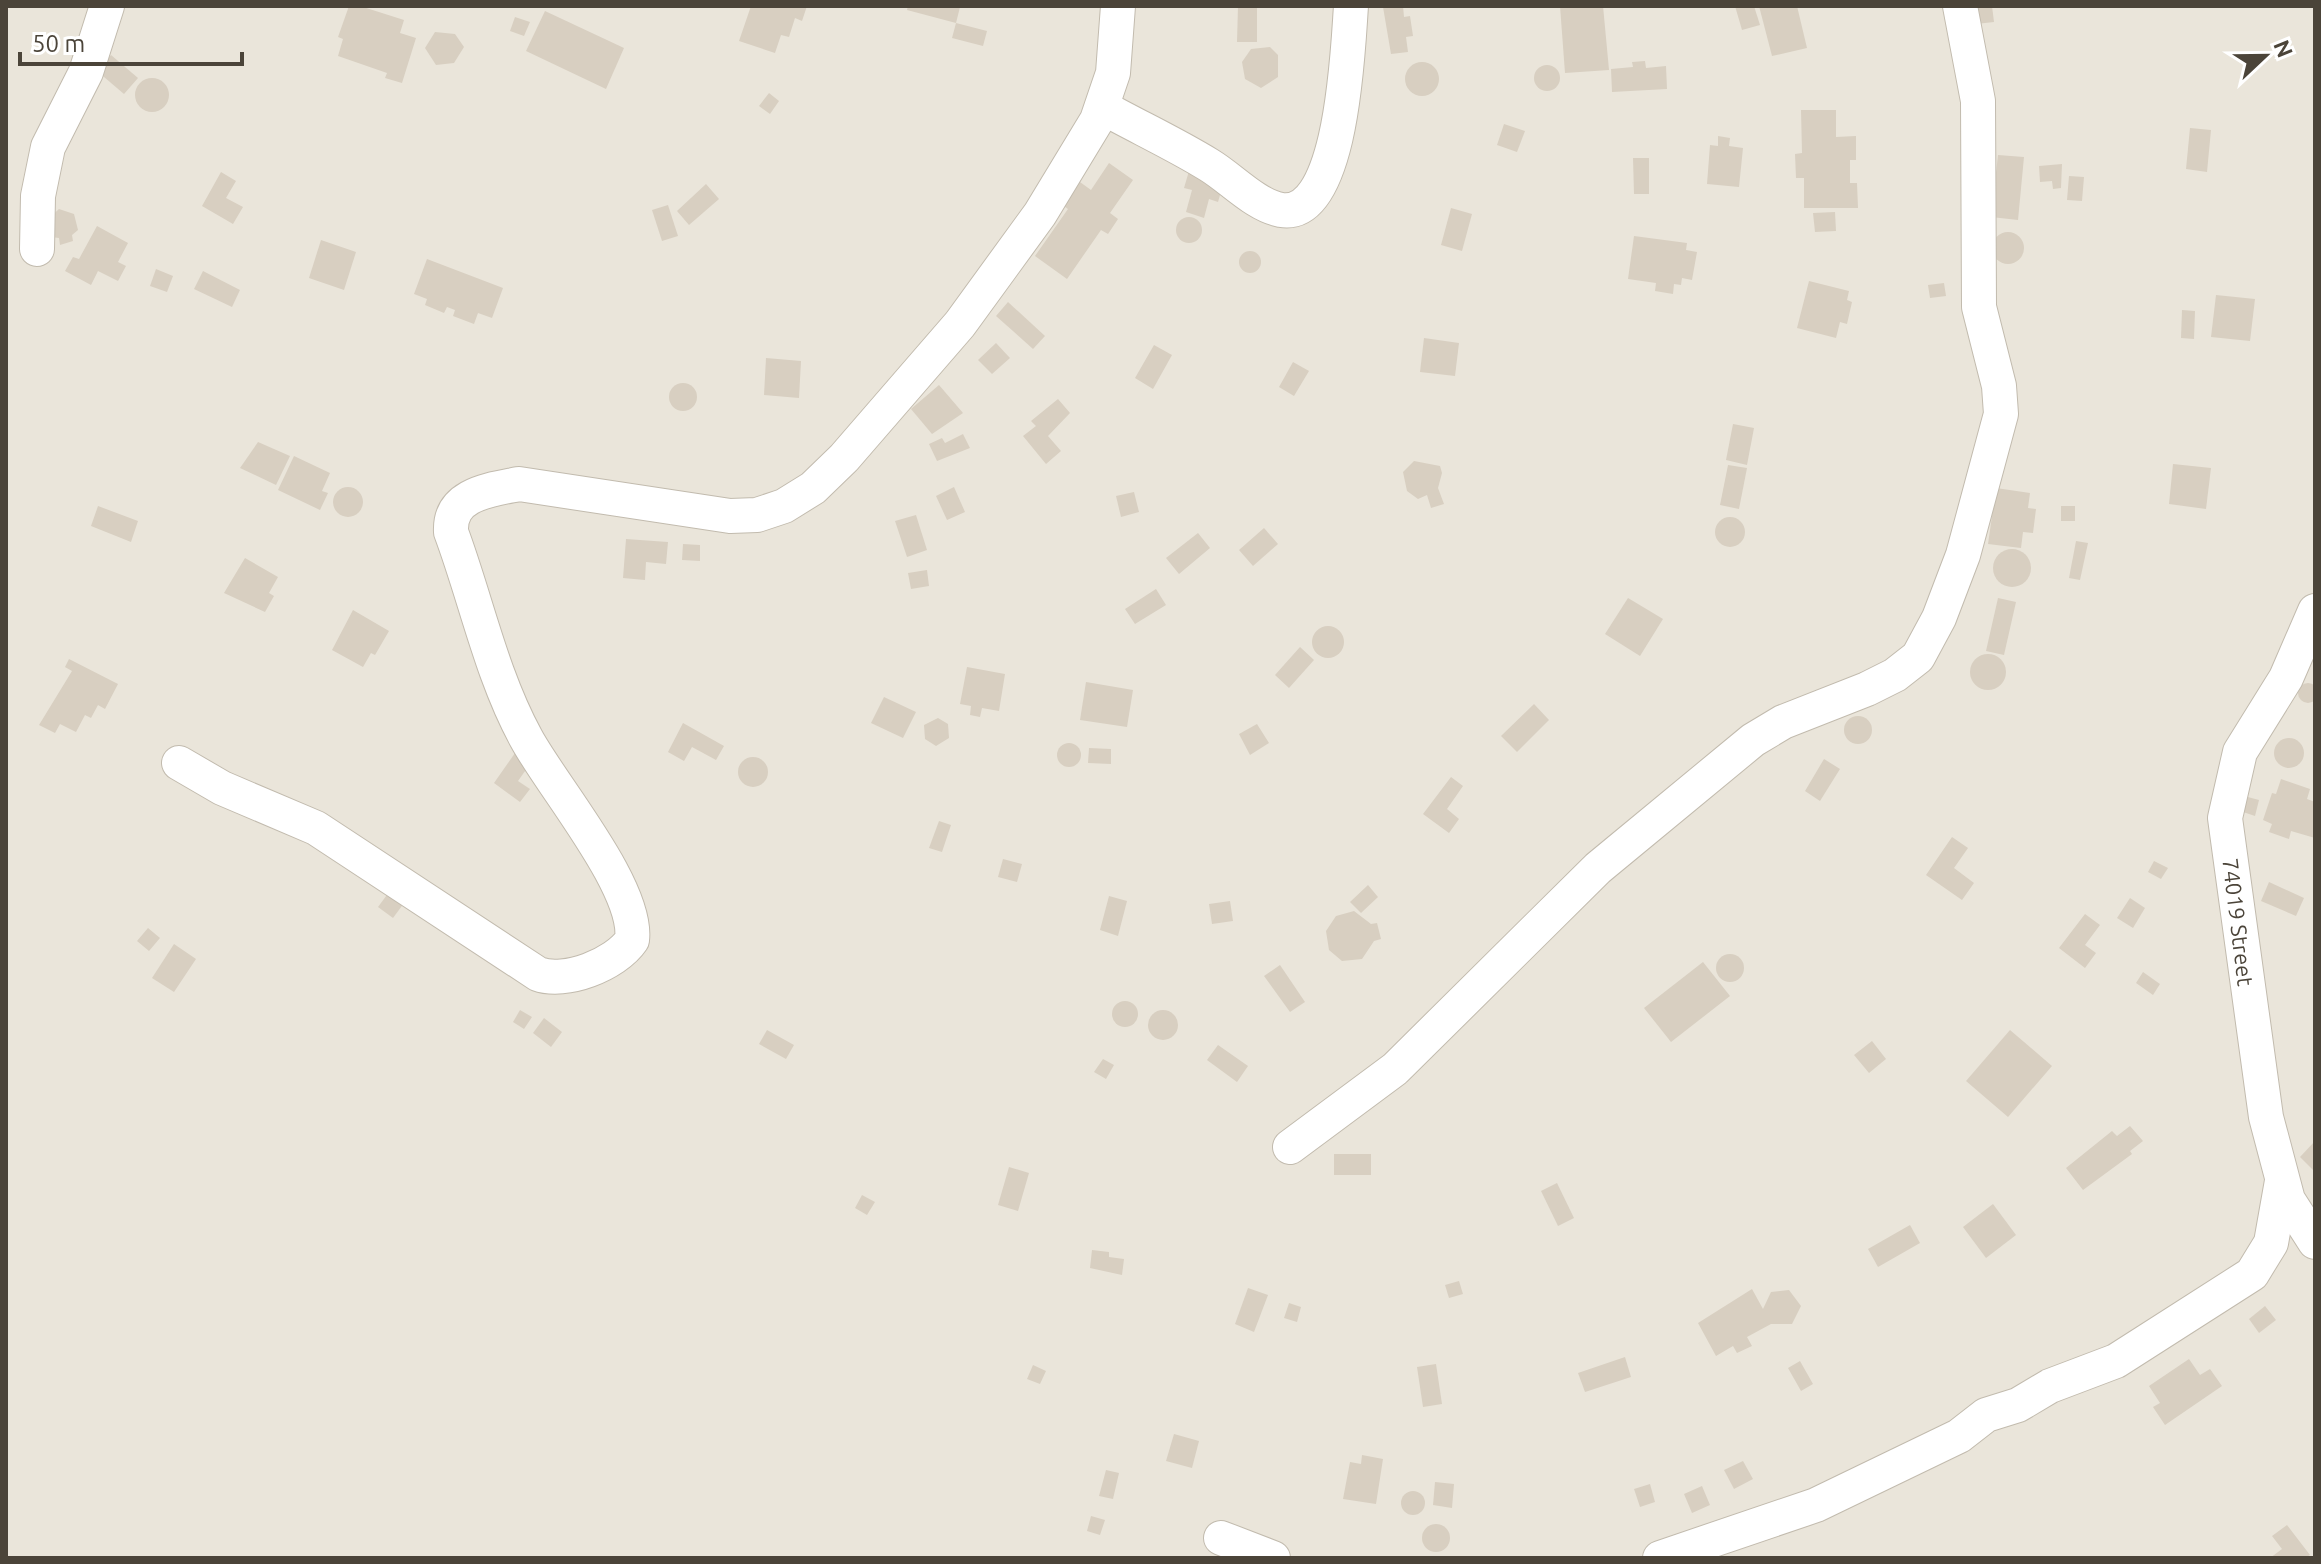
<svg xmlns="http://www.w3.org/2000/svg" width="2321" height="1564" font-family="Ubuntu,sans-serif">
	<style>
		.residential { fill: #eae5da }
		.building { fill: #d8cfc1 }
		.lines { fill: none; stroke-linecap: round; stroke-linejoin: round }
		.minor-casing { stroke: #c2bbae; stroke-width: 36 }
		.minor { stroke: #fff; stroke-width: 34 }
		.labels { text-anchor: middle; stroke-width: 6; stroke-linejoin: round; paint-order: stroke }
		.street-label { font-size: 22px; fill: #4b4439; stroke: #fff }
	</style>
	<rect width="100%" height="100%" fill="#f6f3ec"/>
	<rect class="residential" x="6" y="6" width="2309" height="1552"/>
	<g class="building">
		<path d="M349,6H360L404,20L400,33L416,38L402,83L385,78L387,73L338,56L343,39L338,37Z"/>
		<path d="M751,6H807L802,21L795,18L789,37L781,35L775,53L739,41Z"/>
		<path d="M908,6L960,7L956,23L987,31L983,46L952,38L956,23L907,10Z"/>
		<path d="M1238,6H1257V42H1237Z"/>
		<path d="M1403,6L1404,17L1410,16L1413,36L1406,37L1408,52L1391,54L1383,7Z"/>
		<path d="M1560,6H1603L1609,70L1565,73Z"/>
		<path d="M1735,6H1754L1760,25L1742,30Z"/>
		<path d="M1759,6H1797L1807,48L1772,56Z"/>
		<path d="M1973,6H1992L1994,22L1976,24Z"/>
		<path d="M545,11L624,48L606,89L526,51Z"/>
		<path d="M515,17L530,22L524,36L510,31Z"/>
		<path d="M435,32L455,34L464,47L454,63L436,65L425,48Z"/>
		<path d="M1270,47L1278,55V77L1261,88L1245,79L1242,62L1251,49Z"/>
		<path d="M111,55L138,78L124,94L97,71Z"/>
		<path d="M1645,61L1646,68L1666,66L1667,89L1612,92L1611,69L1633,67L1632,62Z"/>
		<circle cx="1422" cy="79" r="17"/>
		<circle cx="1547" cy="78" r="13"/>
		<circle cx="152" cy="95" r="17"/>
		<path d="M769,93L779,101L770,114L759,106Z"/>
		<path d="M1801,110H1836V137L1856,136V160H1850V183H1857L1858,208H1804V178H1796L1795,154L1802,153Z"/>
		<path d="M1504,124L1525,131L1517,152L1497,145Z"/>
		<path d="M2190,128L2211,130L2207,172L2186,169Z"/>
		<path d="M1718,136L1730,138L1729,146L1743,148L1739,187L1707,184L1710,145L1718,146Z"/>
		<path d="M1998,155L2024,157L2018,220L1991,217Z"/>
		<path d="M1633,158H1649V194H1634Z"/>
		<path d="M1109,163L1133,180L1110,213L1118,219L1108,234L1101,230L1067,279L1035,256L1068,209L1057,201L1073,177L1091,190Z"/>
		<path d="M2062,164L2061,188L2053,189L2052,181L2040,182L2039,166Z"/>
		<path d="M1189,171L1224,181L1218,202L1209,199L1204,218L1186,212L1192,190L1184,188Z"/>
		<path d="M221,172L236,181L226,198L243,207L233,224L202,206Z"/>
		<path d="M2069,176L2084,177L2082,201L2067,200Z"/>
		<path d="M706,184L719,199L689,225L677,211Z"/>
		<path d="M668,205L678,236L662,241L652,210Z"/>
		<path d="M1451,208L1472,214L1462,251L1441,245Z"/>
		<path d="M59,209L74,214L78,230L72,235L73,241L60,245L59,238L51,237L46,221Z"/>
		<path d="M1835,212L1836,231L1815,232L1813,213Z"/>
		<circle cx="1189" cy="230" r="13"/>
		<path d="M97,226L128,243L118,262L126,266L118,281L98,271L91,285L65,271L73,257L79,259Z"/>
		<circle cx="2008" cy="248" r="16"/>
		<path d="M1634,236L1687,243L1686,250L1697,252L1692,280L1682,278L1681,285L1674,284L1673,294L1655,291L1656,283L1628,279Z"/>
		<path d="M321,240L356,252L344,290L309,278Z"/>
		<circle cx="1250" cy="262" r="11"/>
		<path d="M427,259L503,288L492,318L478,313L474,324L453,316L455,310L447,307L444,313L425,305L427,299L414,294Z"/>
		<path d="M156,269L173,276L167,292L150,286Z"/>
		<path d="M203,271L240,290L232,307L194,289Z"/>
		<path d="M1809,281L1849,291L1847,300L1852,302L1847,324L1840,322L1836,338L1797,328Z"/>
		<path d="M1944,283L1946,296L1930,298L1928,285Z"/>
		<path d="M2216,295L2255,299L2250,341L2211,337Z"/>
		<path d="M1008,302L1045,336L1033,349L996,316Z"/>
		<path d="M2182,310L2195,311L2194,339L2181,338Z"/>
		<path d="M1424,338L1459,343L1455,376L1420,372Z"/>
		<path d="M996,343L1010,358L992,374L978,360Z"/>
		<path d="M1154,345L1172,355L1153,389L1135,378Z"/>
		<path d="M766,358L801,361L799,398L764,395Z"/>
		<path d="M1293,362L1309,371L1294,396L1279,387Z"/>
		<circle cx="683" cy="397" r="14"/>
		<path d="M939,385L963,413L932,434L911,409Z"/>
		<path d="M1058,399L1070,413L1048,436L1061,451L1046,464L1023,436L1036,426L1031,421Z"/>
		<path d="M1733,424L1754,428L1747,465L1726,460Z"/>
		<path d="M963,434L970,448L937,461L929,444L942,438L945,443Z"/>
		<path d="M258,442L290,456L276,485L240,468Z"/>
		<path d="M294,456L330,473L322,491L328,493L320,510L278,490Z"/>
		<path d="M1414,461L1440,466L1442,473L1438,488L1444,504L1431,508L1427,495L1418,499L1407,491L1403,472Z"/>
		<path d="M2173,464L2211,468L2206,509L2169,504Z"/>
		<path d="M1728,465L1747,468L1739,509L1720,505Z"/>
		<path d="M954,487L965,512L947,520L936,496Z"/>
		<circle cx="348" cy="502" r="15"/>
		<path d="M1996,488L2030,493L2028,508L2036,509L2033,533L2023,532L2021,548L1988,544Z"/>
		<path d="M1134,492L1139,512L1121,517L1116,496Z"/>
		<path d="M98,506L138,521L131,542L91,526Z"/>
		<rect x="2061" y="506" width="14" height="15"/>
		<path d="M916,515L927,550L907,557L895,521Z"/>
		<circle cx="1730" cy="532" r="15"/>
		<path d="M1264,528L1278,544L1253,566L1239,550Z"/>
		<path d="M1198,533L1210,548L1179,574L1166,558Z"/>
		<path d="M626,539L668,542L666,564L646,562L645,580L623,578Z"/>
		<path d="M2076,541L2088,543L2080,580L2069,578Z"/>
		<path d="M683,544L700,545V561L682,560Z"/>
		<circle cx="2012" cy="568" r="19"/>
		<path d="M245,558L278,577L269,593L274,596L265,612L224,593Z"/>
		<path d="M927,570L929,586L911,589L908,573Z"/>
		<path d="M1156,589L1166,605L1135,624L1125,609Z"/>
		<path d="M1628,598L1663,619L1640,656L1605,634Z"/>
		<path d="M1998,598L2016,602L2004,655L1986,651Z"/>
		<path d="M353,610L389,631L375,655L371,653L363,667L332,650Z"/>
		<circle cx="1328" cy="642" r="16"/>
		<path d="M1300,647L1314,660L1289,688L1275,675Z"/>
		<circle cx="1988" cy="672" r="18"/>
		<path d="M69,659L118,684L105,709L98,705L91,718L85,715L76,732L60,724L55,733L39,725L72,671L65,667Z"/>
		<path d="M967,667L1005,674L999,711L982,708L980,717L970,715L971,706L960,704Z"/>
		<path d="M1086,682L1133,690L1127,727L1080,720Z"/>
		<circle cx="2308" cy="693" r="10"/>
		<path d="M884,697L916,712L903,738L871,723Z"/>
		<path d="M1534,704L1549,720L1517,752L1501,736Z"/>
		<circle cx="1858" cy="730" r="14"/>
		<path d="M938,718L948,724L949,738L936,746L925,739L924,725Z"/>
		<path d="M683,723L724,746L716,760L692,747L684,761L668,752Z"/>
		<path d="M1257,724L1269,743L1250,755L1239,734Z"/>
		<circle cx="2289" cy="753" r="15"/>
		<circle cx="1069" cy="755" r="12"/>
		<path d="M1089,748L1111,749V764L1088,763Z"/>
		<path d="M515,753L530,764L518,781L530,789L520,802L494,783Z"/>
		<circle cx="753" cy="772" r="15"/>
		<path d="M1824,759L1840,769L1820,801L1805,791Z"/>
		<path d="M1451,777L1463,786L1447,809L1459,819L1449,833L1423,814Z"/>
		<path d="M2281,779L2310,789L2307,799L2315,802V838L2291,831L2289,839L2269,832L2272,824L2263,820L2272,793L2276,794Z"/>
		<path d="M2244,796L2259,800L2255,816L2240,811Z"/>
		<path d="M939,821L951,825L942,852L929,848Z"/>
		<path d="M1952,837L1968,848L1954,868L1974,883L1962,900L1926,875Z"/>
		<path d="M1003,859L1022,864L1017,882L998,877Z"/>
		<path d="M2154,861L2168,868L2161,879L2148,872Z"/>
		<path d="M2269,882L2304,898L2296,916L2261,901Z"/>
		<path d="M1368,885L1378,897L1361,913L1350,902Z"/>
		<path d="M392,888L407,899L393,918L378,907Z"/>
		<path d="M1109,896L1127,901L1118,936L1100,930Z"/>
		<path d="M2130,898L2145,908L2133,928L2117,918Z"/>
		<path d="M1230,901L1233,921L1212,924L1209,904Z"/>
		<path d="M1354,911L1371,924L1377,923L1381,939L1374,941L1362,959L1342,961L1329,950L1326,931L1336,916Z"/>
		<path d="M2085,914L2100,925L2085,945L2096,953L2085,968L2059,948Z"/>
		<path d="M148,928L160,938L149,951L137,941Z"/>
		<path d="M174,944L196,959L174,992L152,978Z"/>
		<circle cx="1730" cy="968" r="14"/>
		<path d="M1703,962L1730,996L1671,1042L1644,1008Z"/>
		<path d="M1280,965L1305,1002L1290,1012L1264,976Z"/>
		<path d="M2143,972L2160,984L2153,995L2136,983Z"/>
		<circle cx="1125" cy="1014" r="13"/>
		<circle cx="1163" cy="1025" r="15"/>
		<path d="M520,1010L532,1017L524,1029L513,1022Z"/>
		<path d="M544,1018L562,1032L551,1047L533,1033Z"/>
		<path d="M767,1030L794,1045L786,1059L759,1044Z"/>
		<path d="M2010,1030L2052,1066L2008,1117L1966,1081Z"/>
		<path d="M1872,1041L1886,1059L1869,1073L1854,1055Z"/>
		<path d="M1218,1045L1248,1066L1237,1082L1207,1060Z"/>
		<path d="M1103,1059L1114,1065L1106,1079L1094,1072Z"/>
		<path d="M2130,1126L2143,1141L2130,1151L2132,1154L2083,1190L2066,1168L2112,1131L2117,1136Z"/>
		<path d="M2315,1141V1172L2300,1157Z"/>
		<rect x="1334" y="1154" width="37" height="21"/>
		<path d="M1009,1167L1029,1173L1018,1211L998,1205Z"/>
		<path d="M1557,1183L1574,1218L1558,1226L1541,1191Z"/>
		<path d="M862,1195L875,1202L867,1215L855,1208Z"/>
		<path d="M1993,1204L2016,1235L1986,1258L1963,1227Z"/>
		<path d="M1910,1225L1920,1243L1878,1267L1868,1249Z"/>
		<path d="M1092,1250L1109,1252V1257L1124,1259L1122,1275L1090,1268Z"/>
		<path d="M1459,1281L1463,1294L1449,1298L1445,1285Z"/>
		<path d="M1248,1288L1268,1295L1254,1332L1235,1324Z"/>
		<path d="M1752,1289L1763,1309L1771,1292L1789,1290L1801,1306L1792,1324H1771L1747,1337L1752,1346L1737,1353L1733,1346L1716,1356L1698,1323Z"/>
		<path d="M1289,1303L1301,1307L1297,1322L1284,1318Z"/>
		<path d="M2265,1306L2276,1320L2259,1333L2249,1319Z"/>
		<path d="M1625,1357L1631,1377L1585,1392L1578,1373Z"/>
		<path d="M2189,1359L2200,1375L2210,1369L2222,1386L2165,1425L2153,1407L2160,1403L2149,1386Z"/>
		<path d="M1800,1361L1813,1384L1801,1391L1788,1368Z"/>
		<path d="M1436,1364L1442,1404L1423,1407L1417,1367Z"/>
		<path d="M1033,1365L1046,1371L1040,1384L1027,1379Z"/>
		<path d="M1174,1434L1199,1441L1192,1468L1166,1461Z"/>
		<path d="M1362,1455L1383,1459L1376,1504L1343,1499L1350,1462L1361,1464Z"/>
		<path d="M1743,1461L1753,1479L1734,1489L1724,1470Z"/>
		<path d="M1106,1470L1119,1473L1113,1499L1099,1496Z"/>
		<path d="M1435,1482L1454,1484L1452,1508L1433,1505Z"/>
		<path d="M1650,1484L1655,1502L1640,1507L1634,1489Z"/>
		<path d="M1702,1486L1710,1505L1692,1513L1684,1494Z"/>
		<circle cx="1413" cy="1503" r="12"/>
		<path d="M1091,1516L1105,1520L1100,1535L1087,1531Z"/>
		<circle cx="1436" cy="1538" r="14"/>
		<path d="M2287,1525L2310,1555L2305,1558H2270L2282,1549L2272,1536Z"/>
	</g>
	<g class="lines">
		<g class="minor-casing">
			<g id="minor">
				<path d="M1102,107C1138,127 1175,144 1209,165C1232,179 1255,205 1281,210C1343,220 1348,44 1351,6"/>
				<path d="M37,249L38,196L48,147L86,72L107,6"/>
				<path d="M2315,611L2286,678L2240,752L2225,818L2266,1117L2288,1200L2315,1242"/>
				<path d="M179,763L222,788L316,828L538,974C565,984 615,965 632,940C639,888 551,785 526,738C491,674 476,599 451,532C449,494 489,490 519,484L730,516L757,515L784,506L813,488L844,458L960,324L1040,214L1097,120L1113,73L1118,6"/>
				<path d="M1290,1147L1395,1069L1598,868L1753,740L1783,722L1867,689L1895,675L1918,657L1939,618L1963,555L2001,414L1999,386L1979,307L1978,101L1960,6"/>
				<path d="M1221,1538L1273,1558"/>
				<path d="M1660,1558L1816,1505L1959,1436L1986,1415L2018,1405L2050,1386L2116,1361L2252,1274L2271,1243L2282,1181"/>
			</g>
		</g>
		<use href="#minor" class="minor"/>
	</g>
	<g class="labels">
		<g class="street-label">
			<text transform="translate(2238 922) rotate(83)" y="8">74019 Street</text>
		</g>
	</g>
	<rect width="2321" height="1564" fill="none" stroke="#4b4439" stroke-width="16"/>
	<g transform="translate(2265 56) rotate(68)" stroke="#ffffff" stroke-width="6" paint-order="stroke">
	<path d="M0-6L14 30L0 20L-14 30Z" fill="#4b4439"/>
	<text y="-12" font-size="22" font-weight="bold" text-anchor="middle" fill="#4b4439">N</text>
	</g>
	<path d="M20 52v12h222v-12" fill="none" stroke="#4b4439" stroke-width="4"/>
	<text x="32" y="52" font-size="24" fill="#4b4439" stroke="#ffffff" stroke-width="6" paint-order="stroke">50 m</text>
</svg>
